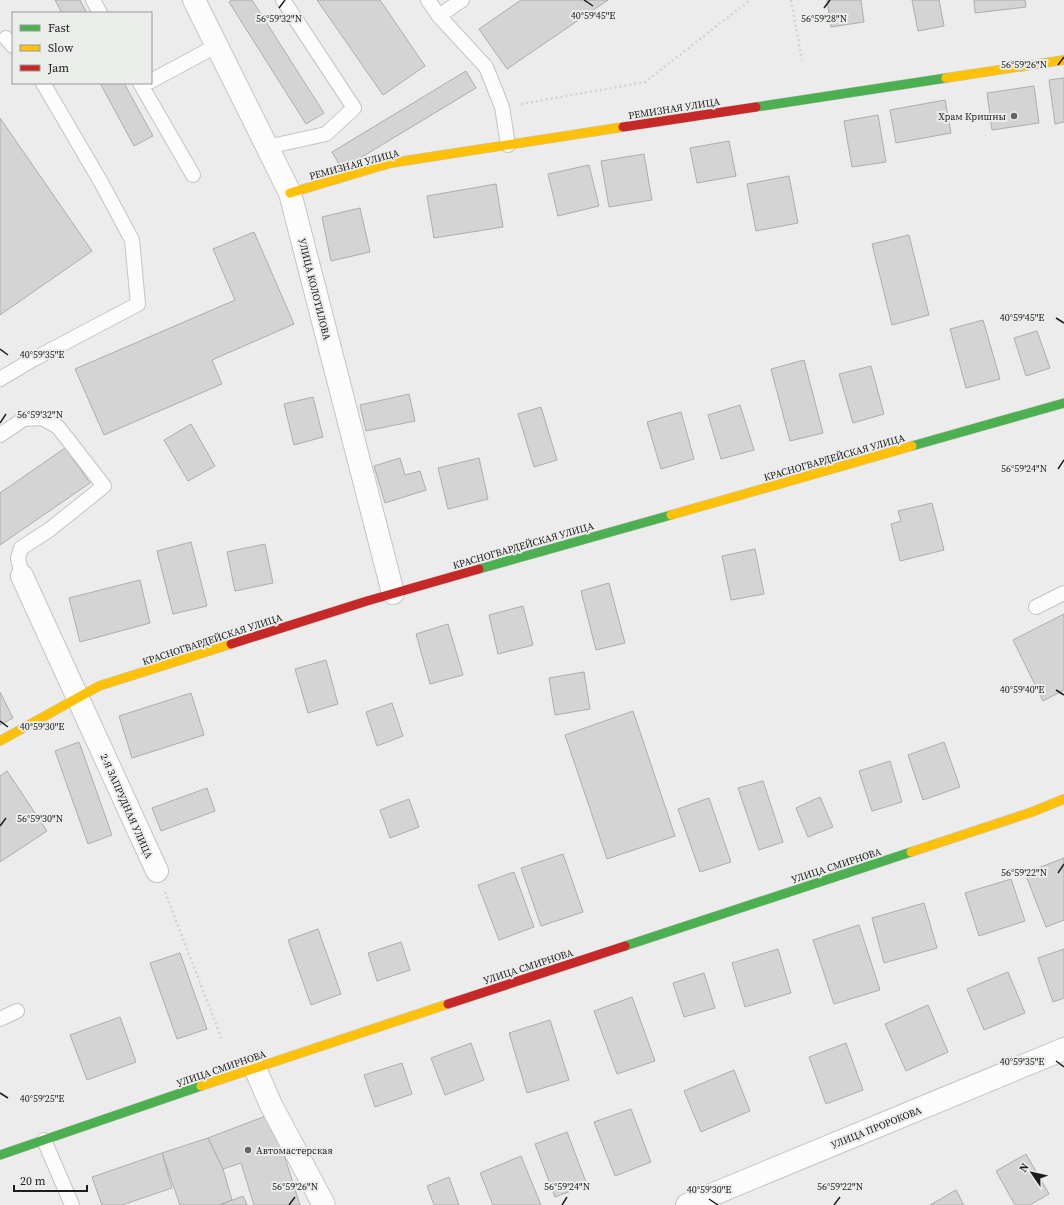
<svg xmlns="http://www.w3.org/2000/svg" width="1064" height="1205" font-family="'Source Serif 4',serif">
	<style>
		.building { fill: #d3d4d3; stroke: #acadac }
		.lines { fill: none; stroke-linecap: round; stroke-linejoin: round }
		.lane-casing { stroke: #c4c4c4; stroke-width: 16 }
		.street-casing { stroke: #c4c4c4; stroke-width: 24 }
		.fast-casing { stroke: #c4c4c4; stroke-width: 10 }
		.slow-casing { stroke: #c4c4c4; stroke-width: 10 }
		.jam-casing { stroke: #c4c4c4; stroke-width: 10 }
		.path { stroke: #d3d3d3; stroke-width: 2.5; stroke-dasharray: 2 3; stroke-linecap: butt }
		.lane { stroke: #fcfcfc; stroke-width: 14 }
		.street { stroke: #fcfcfc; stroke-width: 22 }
		.fast { stroke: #4caf50; stroke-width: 9 }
		.slow { stroke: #ffc107; stroke-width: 9 }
		.jam { stroke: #c62828; stroke-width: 9 }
		.ticks { fill: none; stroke: #1c1d1c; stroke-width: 1.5 }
		.poi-dot { fill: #646564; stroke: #eaedea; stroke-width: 1.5 }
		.labels { text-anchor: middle; stroke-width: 4; stroke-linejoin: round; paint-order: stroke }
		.street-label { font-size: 10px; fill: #1c1d1c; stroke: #eaedea }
		.poi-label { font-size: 10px; fill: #1c1d1c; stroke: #eaedea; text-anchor: end }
		.ticks-label { font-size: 10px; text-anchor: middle; fill: #1c1d1c; stroke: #eaedea; stroke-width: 4; stroke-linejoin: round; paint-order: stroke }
	</style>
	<rect width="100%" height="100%" fill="#ebeceb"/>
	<g class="building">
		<path d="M55,0H80L87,13H62Z"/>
		<path d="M232,0H252L324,113L306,124L229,2Z"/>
		<path d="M317,0H380L425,66L383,95Z"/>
		<path d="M521,0H608L507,69L479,29Z"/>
		<path d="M827,0H861L864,22L831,27Z"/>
		<path d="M912,0H939L944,26L918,31Z"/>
		<path d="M974,0H1025L1026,7L975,13Z"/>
		<path d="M466,71L476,88L342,169L332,152Z"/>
		<path d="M1064,78V122L1055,124L1049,80Z"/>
		<path d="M100,83H124L153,136L134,146Z"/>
		<path d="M1034,86L1039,123L992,130L987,93Z"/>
		<path d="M945,100L951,133L896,143L890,110Z"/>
		<path d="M878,115L886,162L852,167L844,121Z"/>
		<path d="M0,118L92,251L0,315Z"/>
		<path d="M729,141L736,176L697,183L690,148Z"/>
		<path d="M644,154L652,200L609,207L601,161Z"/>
		<path d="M589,165L599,206L558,216L548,174Z"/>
		<path d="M789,176L798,223L756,231L747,184Z"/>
		<path d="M496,184L503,227L434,238L427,196Z"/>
		<path d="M360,208L370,252L331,261L322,217Z"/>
		<path d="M254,232L294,324L212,360L222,384L104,435L75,369L235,300L213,249Z"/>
		<path d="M909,235L929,315L892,325L872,244Z"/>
		<path d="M983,320L1000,379L966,388L950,329Z"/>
		<path d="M1037,331L1050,368L1026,376L1014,338Z"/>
		<path d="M804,360L823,433L790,441L771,369Z"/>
		<path d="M871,366L884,414L853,423L839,374Z"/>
		<path d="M409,394L415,421L366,431L360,405Z"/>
		<path d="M313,397L323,437L294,445L284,404Z"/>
		<path d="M740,405L754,450L721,459L708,415Z"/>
		<path d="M541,407L557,460L534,467L518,414Z"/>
		<path d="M681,412L694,459L661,469L647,422Z"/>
		<path d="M191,424L215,466L188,481L164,440Z"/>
		<path d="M65,448L90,483L0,545V493Z"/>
		<path d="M400,458L405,475L420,471L426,490L385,503L374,466Z"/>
		<path d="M479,458L488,499L448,509L438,468Z"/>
		<path d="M932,503L944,550L900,561L891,524L901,521L898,511Z"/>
		<path d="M191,542L207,606L173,614L157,551Z"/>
		<path d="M265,544L273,583L235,591L227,552Z"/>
		<path d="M755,549L764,594L731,600L722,556Z"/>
		<path d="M140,580L150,623L80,642L69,598Z"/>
		<path d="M609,583L625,643L596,650L581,591Z"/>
		<path d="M523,606L533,645L498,654L489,615Z"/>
		<path d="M1064,614V690L1043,701L1013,640Z"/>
		<path d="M448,624L463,675L430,684L416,634Z"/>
		<path d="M326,660L338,704L308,713L295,669Z"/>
		<path d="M584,672L590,709L555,715L549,678Z"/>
		<path d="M0,692L13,718L0,725Z"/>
		<path d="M191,693L204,735L132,758L119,716Z"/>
		<path d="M392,703L403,736L377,746L366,712Z"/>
		<path d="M633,711L675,836L607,859L565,735Z"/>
		<path d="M79,742L112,835L88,844L55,751Z"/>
		<path d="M944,742L960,787L923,800L908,755Z"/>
		<path d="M890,761L902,802L872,811L859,771Z"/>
		<path d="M7,771L47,831L0,862V776Z"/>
		<path d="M763,781L783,842L759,850L738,788Z"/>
		<path d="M207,788L215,811L161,831L152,808Z"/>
		<path d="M820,797L833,827L808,837L796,808Z"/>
		<path d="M709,798L731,862L700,872L678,809Z"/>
		<path d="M409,799L419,827L390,838L380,810Z"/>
		<path d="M563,854L583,912L541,926L521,868Z"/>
		<path d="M1064,858V920L1046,927L1025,873Z"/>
		<path d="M514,872L534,927L499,940L478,885Z"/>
		<path d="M1011,879L1025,921L979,936L965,893Z"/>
		<path d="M924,903L937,948L884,963L872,918Z"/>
		<path d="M859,925L880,990L834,1004L813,940Z"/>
		<path d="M318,929L341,994L311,1005L288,940Z"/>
		<path d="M401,942L410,970L377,981L368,953Z"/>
		<path d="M778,949L791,993L745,1007L732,963Z"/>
		<path d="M1064,949V998L1053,1002L1038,958Z"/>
		<path d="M180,953L207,1029L177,1039L150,963Z"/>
		<path d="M1008,972L1025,1013L984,1030L967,989Z"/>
		<path d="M704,973L715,1008L684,1017L673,983Z"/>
		<path d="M632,997L655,1061L617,1074L594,1011Z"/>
		<path d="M928,1005L948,1052L906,1071L885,1024Z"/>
		<path d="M120,1017L136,1062L87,1080L70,1035Z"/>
		<path d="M550,1020L569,1080L527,1093L509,1033Z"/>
		<path d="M471,1043L484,1080L445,1095L431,1058Z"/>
		<path d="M846,1043L863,1090L826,1104L809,1057Z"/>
		<path d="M402,1063L412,1094L375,1107L364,1075Z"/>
		<path d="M734,1070L750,1111L701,1132L684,1091Z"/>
		<path d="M631,1109L651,1162L615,1176L594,1122Z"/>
		<path d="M271,1114L300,1205H254L241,1163L223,1169L208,1138Z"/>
		<path d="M567,1132L587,1185L555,1197L535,1144Z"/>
		<path d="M208,1138L223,1169L232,1200L219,1205H180L162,1153Z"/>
		<path d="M162,1153L172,1188L122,1205H102L92,1177Z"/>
		<path d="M1026,1154L1049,1194L1030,1205H1015L996,1171Z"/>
		<path d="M521,1156L541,1205H493L480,1173Z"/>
		<path d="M449,1177L459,1205H434L427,1186Z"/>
		<path d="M956,1190L964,1205H930Z"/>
		<path d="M243,1196L247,1205H220Z"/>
	</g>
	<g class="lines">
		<g class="lane-casing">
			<g id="lane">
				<path d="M93,0L100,13"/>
				<path d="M428,0L439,16L462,0"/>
				<path d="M439,16L486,67L502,107L508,145"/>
				<path d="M6,38L13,46"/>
				<path d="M151,81L216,46"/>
				<path d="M140,83L193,175"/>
				<path d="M267,147L326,134L354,108L283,0"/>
				<path d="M0,379L32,360L138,304L132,240L102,184L43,83"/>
				<path d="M0,435L24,419L42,418L58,427L104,486L49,530L21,548L18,558L22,576"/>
				<path d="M1036,607L1064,593"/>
				<path d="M0,1019L17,1011"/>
				<path d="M44,1140L72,1205"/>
			</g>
		</g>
		<g class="street-casing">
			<g id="street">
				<path d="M194,0L290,193L393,593"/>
				<path d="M22,576L157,871"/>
				<path d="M255,1068L271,1105L324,1205"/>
				<path d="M687,1205L1064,1049"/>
			</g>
		</g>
		<g class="fast-casing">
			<g id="fast">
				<path d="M756,107L946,78"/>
				<path d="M912,446L1064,403"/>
				<path d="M479,569L671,515"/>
				<path d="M625,946L911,852"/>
				<path d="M0,1155L201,1086"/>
			</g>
		</g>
		<g class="slow-casing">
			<g id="slow">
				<path d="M946,78L1064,60"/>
				<path d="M290,193L391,163L623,127"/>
				<path d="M671,515L912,446"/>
				<path d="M0,741L99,686L231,644"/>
				<path d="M911,852L1032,812L1064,799"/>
				<path d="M201,1086L448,1004"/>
			</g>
		</g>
		<g class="jam-casing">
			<g id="jam">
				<path d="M623,127L756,107"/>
				<path d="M231,644L367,601L479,569"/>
				<path d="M448,1004L625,946"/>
			</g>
		</g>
		<g class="path">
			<path d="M791,0L802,60"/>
			<path d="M521,104L645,82L750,0"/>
			<path d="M165,892L222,1040"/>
		</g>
		<use href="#lane" class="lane"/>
		<use href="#street" class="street"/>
		<use href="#fast" class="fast"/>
		<use href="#slow" class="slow"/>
		<use href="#jam" class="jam"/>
	</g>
	<path class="ticks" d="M584,0L593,6M279,8L285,0M824,8L830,0M1058,65L1064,57M1056,318L1064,323M0,349L8,355M0,423L6,414M1058,469L1064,460M1056,690L1064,695M0,721L8,727M0,826L6,818M1058,873L1064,864M1056,1061L1064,1067M0,1093L8,1098M709,1199L718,1205M289,1205L295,1197M562,1205L567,1197M834,1205L840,1197"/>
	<g class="poi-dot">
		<circle cx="1014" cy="116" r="4"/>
		<circle cx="248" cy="1150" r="4"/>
	</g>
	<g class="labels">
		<g class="street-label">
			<text transform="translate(674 108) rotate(-9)" y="4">РЕМИЗНАЯ УЛИЦА</text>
			<text transform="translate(354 164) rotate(-15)" y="4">РЕМИЗНАЯ УЛИЦА</text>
			<text transform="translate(315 289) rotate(76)" y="4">УЛИЦА КОЛОТИЛОВА</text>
			<text transform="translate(834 457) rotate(-16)" y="4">КРАСНОГВАРДЕЙСКАЯ УЛИЦА</text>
			<text transform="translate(523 545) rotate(-16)" y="4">КРАСНОГВАРДЕЙСКАЯ УЛИЦА</text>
			<text transform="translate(212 639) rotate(-18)" y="4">КРАСНОГВАРДЕЙСКАЯ УЛИЦА</text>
			<text transform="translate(127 806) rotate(66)" y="4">2-Я ЗАПРУДНАЯ УЛИЦА</text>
			<text transform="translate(836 865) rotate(-18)" y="4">УЛИЦА СМИРНОВА</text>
			<text transform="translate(528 966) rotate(-18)" y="4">УЛИЦА СМИРНОВА</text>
			<text transform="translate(221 1068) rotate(-19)" y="4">УЛИЦА СМИРНОВА</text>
			<text transform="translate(876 1127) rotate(-22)" y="4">УЛИЦА ПРОРОКОВА</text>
		</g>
		<g class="poi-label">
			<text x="1006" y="120">Храм Кришны</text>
			<text x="256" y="1154" text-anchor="start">Автомастерская</text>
		</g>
	</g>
	<g class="ticks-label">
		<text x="593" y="19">40°59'45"E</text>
		<text x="279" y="22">56°59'32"N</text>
		<text x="824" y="22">56°59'28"N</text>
		<text x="1024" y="68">56°59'26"N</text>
		<text x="1022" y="321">40°59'45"E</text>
		<text x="42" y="358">40°59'35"E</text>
		<text x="40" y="418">56°59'32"N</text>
		<text x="1024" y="472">56°59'24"N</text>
		<text x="1022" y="693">40°59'40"E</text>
		<text x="42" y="730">40°59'30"E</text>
		<text x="40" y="822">56°59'30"N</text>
		<text x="1024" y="876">56°59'22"N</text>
		<text x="1022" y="1065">40°59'35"E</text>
		<text x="42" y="1102">40°59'25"E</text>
		<text x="295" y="1190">56°59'26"N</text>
		<text x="567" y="1190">56°59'24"N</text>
		<text x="840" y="1190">56°59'22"N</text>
		<text x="709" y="1193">40°59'30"E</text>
	</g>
	<rect x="12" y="12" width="140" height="72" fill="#eaedea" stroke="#989a98"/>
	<rect x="20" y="25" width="20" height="6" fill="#4caf50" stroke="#989a98"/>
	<text x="48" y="32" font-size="12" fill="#1c1d1c">Fast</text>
	<rect x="20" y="45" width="20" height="6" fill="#ffc107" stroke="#989a98"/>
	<text x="48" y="52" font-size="12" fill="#1c1d1c">Slow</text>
	<rect x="20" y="65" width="20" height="6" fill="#c62828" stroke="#989a98"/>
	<text x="48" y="72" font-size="12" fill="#1c1d1c">Jam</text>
	<g transform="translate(1032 1173) rotate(304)" stroke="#eaedea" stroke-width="3" paint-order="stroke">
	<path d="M0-3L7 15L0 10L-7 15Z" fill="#1c1d1c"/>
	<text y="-6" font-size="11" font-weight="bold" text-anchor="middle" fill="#1c1d1c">N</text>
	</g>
	<path d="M14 1185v6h73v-6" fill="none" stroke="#1c1d1c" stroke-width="2"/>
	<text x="20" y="1185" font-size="12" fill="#1c1d1c" stroke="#eaedea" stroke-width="3" paint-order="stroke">20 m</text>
</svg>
